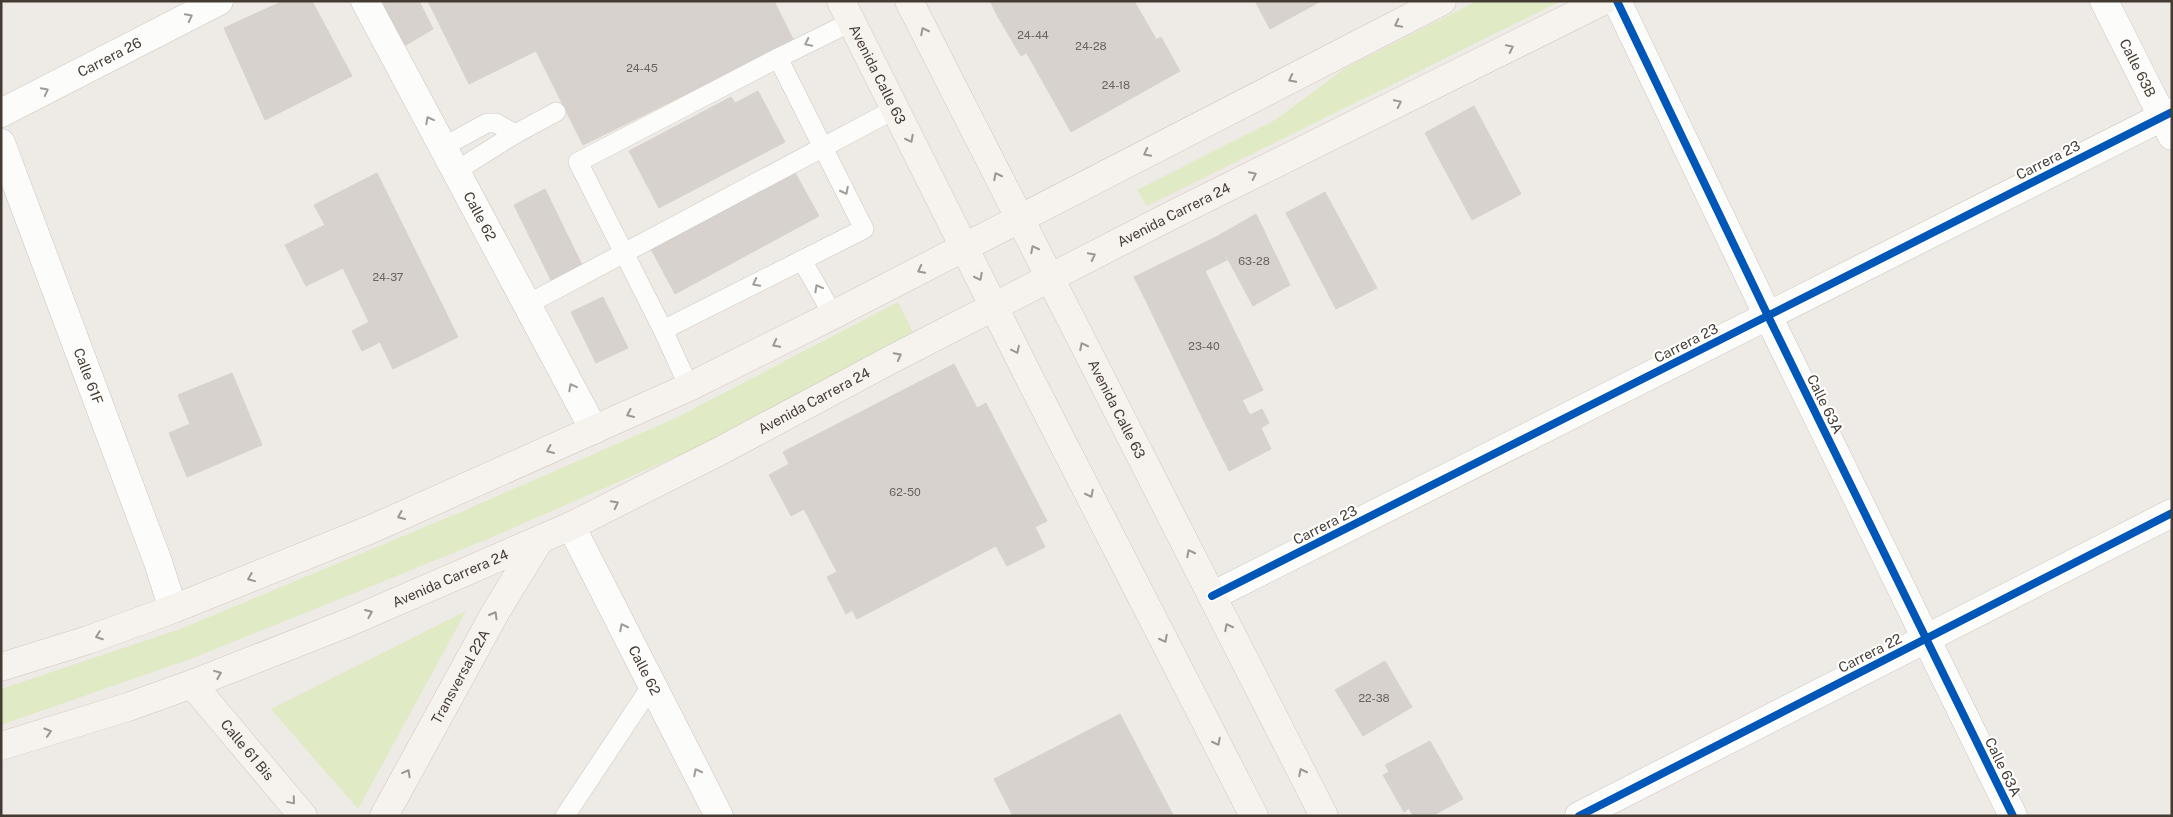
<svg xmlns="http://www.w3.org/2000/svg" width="2173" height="817" font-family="'Public Sans',sans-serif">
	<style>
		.green { fill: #e0eac4 }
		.building { fill: #d7d2cd; stroke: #d7d2cc }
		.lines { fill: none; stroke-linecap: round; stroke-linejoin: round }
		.lane-casing { stroke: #cbc7c2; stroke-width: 20 }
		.street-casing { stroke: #cbc7c2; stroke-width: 29 }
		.secondary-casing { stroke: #cfc8be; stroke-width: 29 }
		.lane { stroke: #fcfcfb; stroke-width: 19 }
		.street { stroke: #fcfcfb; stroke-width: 28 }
		.secondary { stroke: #f6f2ed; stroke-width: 28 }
		.cycleway-casing { stroke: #fff; stroke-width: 11 }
		.cycleway { stroke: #0057b8; stroke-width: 8 }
		.oneway { stroke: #a09c97 }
		.oneway2 { stroke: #9d9690 }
		.labels { text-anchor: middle; stroke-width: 4; stroke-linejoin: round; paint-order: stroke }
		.number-label { font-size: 11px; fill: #6a625b }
		.street-label { font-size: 14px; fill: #443b33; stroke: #fff }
	</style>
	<rect width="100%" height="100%" fill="#eeebe6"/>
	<g class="green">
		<path d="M1477,1H1561L1147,206L1137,190L1275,120L1347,67Z"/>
		<path d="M898,302L914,335L694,449L483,541L193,658L1,725V689L183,628L470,508L676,418Z"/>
		<path d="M466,611L358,809L271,709Z"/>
	</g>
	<g class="building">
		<path d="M283,1H312L352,76L265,120L224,28Z"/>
		<path d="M377,1H419L433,29L401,48Z"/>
		<path d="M428,1H774L794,41L583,145L536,51L469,84Z"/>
		<path d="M990,1H1025L998,17Z"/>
		<path d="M1025,1H1117L1021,56L998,17Z"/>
		<path d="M1117,1H1134L1156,39L1052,98L1026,52Z"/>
		<path d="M1255,1H1321L1270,29Z"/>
		<path d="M1161,37L1180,71L1071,132L1052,98Z"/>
		<path d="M758,91L785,142L659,208L629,151L731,97L735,103Z"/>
		<path d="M1474,106L1521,194L1472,220L1425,133Z"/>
		<path d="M794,171L819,216L675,294L651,249Z"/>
		<path d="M377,173L458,337L393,369L380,342L362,351L352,331L369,322L343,268L306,286L285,245L325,225L314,205Z"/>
		<path d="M545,189L583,267L552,282L514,205Z"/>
		<path d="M1325,192L1377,288L1336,309L1286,213Z"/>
		<path d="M1256,214L1290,285L1253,306L1216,237Z"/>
		<path d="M1216,237L1227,260L1146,301L1134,277Z"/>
		<path d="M1205,271L1263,390L1203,419L1146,301Z"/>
		<path d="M603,297L628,348L596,363L571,312Z"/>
		<path d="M954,364L977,408L986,403L1047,521L1035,527L1045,547L1007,566L996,546L857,619L852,610L846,614L827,577L837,572L804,509L791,516L769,475L789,464L783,452Z"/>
		<path d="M232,373L262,445L187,477L169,433L190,424L178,395Z"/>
		<path d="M1242,400L1250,415L1262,409L1269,423L1261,428L1271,449L1229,471L1203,419Z"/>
		<path d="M1385,661L1412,707L1363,736L1335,690Z"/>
		<path d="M1120,714L1173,815L1013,816L994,779Z"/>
		<path d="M1430,741L1463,799L1432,816H1413L1409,808L1404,812L1383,775L1389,772L1385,765Z"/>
	</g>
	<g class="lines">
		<g class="lane-casing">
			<g id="lane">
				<path d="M443,147L487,123H496L515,134"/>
				<path d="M456,171L515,134L556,112"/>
				<path d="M802,260L833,315"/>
				<path d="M528,304L895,109"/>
				<path d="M663,330L864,229L778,58L851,22"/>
				<path d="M689,387L663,330L578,162L778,58"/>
				<path d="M565,816L652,685"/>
			</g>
		</g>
		<g class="street-casing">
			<g id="street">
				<path id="s1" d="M365,1L594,430"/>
				<path d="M1617,1L1768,316L2013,816"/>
				<path id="s2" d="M2104,1L2172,136"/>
				<path id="s3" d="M1,113L219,1"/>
				<path id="s4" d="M1,143L158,562L173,609"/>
				<path id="s5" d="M571,526L719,816"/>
				<path d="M1212,596L2172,112"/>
				<path d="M1579,816L2172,513"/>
			</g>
		</g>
		<g class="secondary-casing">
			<g id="secondary">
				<path id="s6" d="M841,1L1031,381L1254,816"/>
				<path id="s7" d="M909,1L1324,816"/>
				<path d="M1,667L88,640L173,609L374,528L689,387L833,315L1442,1"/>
				<path id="s8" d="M192,684L303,816"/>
				<path id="s9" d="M1,746L128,707L192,684L345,624L571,526L720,451L894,358L1176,213L1603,1"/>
				<path id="s10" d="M384,816L495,613L539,541"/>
			</g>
		</g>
		<use href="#lane" class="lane"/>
		<use href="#street" class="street"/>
		<use href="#secondary" class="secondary"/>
		<g class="cycleway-casing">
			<g id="cycleway">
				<path d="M1617,1L1768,316L2013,816"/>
				<path d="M1212,596L2172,112"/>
				<path d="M1579,816L2172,513"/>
			</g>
		</g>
		<use href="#cycleway" class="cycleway"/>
	</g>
	<defs><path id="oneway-chevron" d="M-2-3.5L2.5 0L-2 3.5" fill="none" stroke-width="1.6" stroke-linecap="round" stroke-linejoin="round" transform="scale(1.25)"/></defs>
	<g class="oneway">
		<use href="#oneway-chevron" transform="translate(189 17) rotate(-27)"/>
		<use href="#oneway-chevron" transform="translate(808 43) rotate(154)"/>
		<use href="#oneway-chevron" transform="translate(45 91) rotate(-27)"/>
		<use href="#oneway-chevron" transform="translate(429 120) rotate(-118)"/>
		<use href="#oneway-chevron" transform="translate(845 191) rotate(63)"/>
		<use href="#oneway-chevron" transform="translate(756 283) rotate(153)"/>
		<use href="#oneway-chevron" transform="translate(818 288) rotate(-119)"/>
		<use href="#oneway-chevron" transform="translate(572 387) rotate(-118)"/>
		<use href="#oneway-chevron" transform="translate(623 627) rotate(-117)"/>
		<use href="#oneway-chevron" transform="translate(697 772) rotate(-117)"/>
	</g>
	<g class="oneway2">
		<use href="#oneway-chevron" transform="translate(1398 24) rotate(153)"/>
		<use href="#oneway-chevron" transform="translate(924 31) rotate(-117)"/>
		<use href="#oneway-chevron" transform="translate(1510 48) rotate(-26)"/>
		<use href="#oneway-chevron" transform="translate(1292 79) rotate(153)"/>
		<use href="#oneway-chevron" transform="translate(1398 103) rotate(-26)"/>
		<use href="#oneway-chevron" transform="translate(910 139) rotate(63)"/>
		<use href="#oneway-chevron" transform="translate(1147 153) rotate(153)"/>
		<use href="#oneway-chevron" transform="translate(1253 175) rotate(-26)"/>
		<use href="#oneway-chevron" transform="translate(997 176) rotate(-117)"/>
		<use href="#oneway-chevron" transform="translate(1034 249) rotate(-117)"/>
		<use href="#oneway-chevron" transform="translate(1092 256) rotate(-27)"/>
		<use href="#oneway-chevron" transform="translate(921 270) rotate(153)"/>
		<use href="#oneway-chevron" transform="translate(979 277) rotate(63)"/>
		<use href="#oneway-chevron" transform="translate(776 344) rotate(153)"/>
		<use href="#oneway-chevron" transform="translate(1083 346) rotate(-117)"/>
		<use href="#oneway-chevron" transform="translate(1016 350) rotate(64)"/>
		<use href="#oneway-chevron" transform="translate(898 356) rotate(-28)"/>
		<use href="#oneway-chevron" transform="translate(630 414) rotate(156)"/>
		<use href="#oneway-chevron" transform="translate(550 450) rotate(156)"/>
		<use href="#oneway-chevron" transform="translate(1090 494) rotate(63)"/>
		<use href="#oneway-chevron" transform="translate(615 504) rotate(-27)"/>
		<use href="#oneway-chevron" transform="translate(401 516) rotate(156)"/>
		<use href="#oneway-chevron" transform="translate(1190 553) rotate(-117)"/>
		<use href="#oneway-chevron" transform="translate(251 578) rotate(158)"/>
		<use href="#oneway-chevron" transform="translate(369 613) rotate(-23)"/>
		<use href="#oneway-chevron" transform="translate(494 615) rotate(-60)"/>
		<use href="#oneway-chevron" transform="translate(1228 627) rotate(-117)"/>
		<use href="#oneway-chevron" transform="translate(99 636) rotate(160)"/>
		<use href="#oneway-chevron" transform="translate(1164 639) rotate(63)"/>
		<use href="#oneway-chevron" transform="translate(218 674) rotate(-22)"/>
		<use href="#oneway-chevron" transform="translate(48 732) rotate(-17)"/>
		<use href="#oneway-chevron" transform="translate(1217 742) rotate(63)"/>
		<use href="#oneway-chevron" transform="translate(1302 772) rotate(-117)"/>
		<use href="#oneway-chevron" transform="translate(407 773) rotate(-61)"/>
		<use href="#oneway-chevron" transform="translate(292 801) rotate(50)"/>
	</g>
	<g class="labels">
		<g class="number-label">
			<text x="1033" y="39">24-44</text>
			<text x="1091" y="50">24-28</text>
			<text x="642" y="72">24-45</text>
			<text x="1116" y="89">24-18</text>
			<text x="1254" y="265">63-28</text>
			<text x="388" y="281">24-37</text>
			<text x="1204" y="350">23-40</text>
			<text x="905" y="496">62-50</text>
			<text x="1374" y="702">22-38</text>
		</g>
		<g class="street-label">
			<text dy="5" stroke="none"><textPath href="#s3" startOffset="122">Carrera 26</textPath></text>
			<text dy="5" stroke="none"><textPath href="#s2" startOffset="75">Calle 63B</textPath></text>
			<text dy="5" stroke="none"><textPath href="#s6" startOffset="82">Avenida Calle 63</textPath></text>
			<text transform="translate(2048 160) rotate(-27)" y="5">Carrera 23</text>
			<text dy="5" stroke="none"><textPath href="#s9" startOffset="1290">Avenida Carrera 24</textPath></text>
			<text dy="5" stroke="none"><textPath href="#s1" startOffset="244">Calle 62</textPath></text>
			<text transform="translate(1686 343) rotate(-27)" y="5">Carrera 23</text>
			<text dy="5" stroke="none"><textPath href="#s4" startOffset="249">Calle 61F</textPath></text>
			<text dy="5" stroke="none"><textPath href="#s9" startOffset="885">Avenida Carrera 24</textPath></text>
			<text transform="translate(1825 404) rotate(64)" y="5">Calle 63A</text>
			<text dy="5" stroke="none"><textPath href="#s7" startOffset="458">Avenida Calle 63</textPath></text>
			<text transform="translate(1325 525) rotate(-27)" y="5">Carrera 23</text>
			<text dy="5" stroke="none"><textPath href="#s9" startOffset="480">Avenida Carrera 24</textPath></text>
			<text transform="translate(1870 653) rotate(-27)" y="5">Carrera 22</text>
			<text dy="5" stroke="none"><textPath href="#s5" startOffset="162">Calle 62</textPath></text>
			<text dy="5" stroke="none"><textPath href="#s10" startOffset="159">Transversal 22A</textPath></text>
			<text dy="5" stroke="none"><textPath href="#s8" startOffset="86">Calle 61 Bis</textPath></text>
			<text transform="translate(2003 767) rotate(64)" y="5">Calle 63A</text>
		</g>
	</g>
	<rect width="2173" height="817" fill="none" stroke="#443b33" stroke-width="5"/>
</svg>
